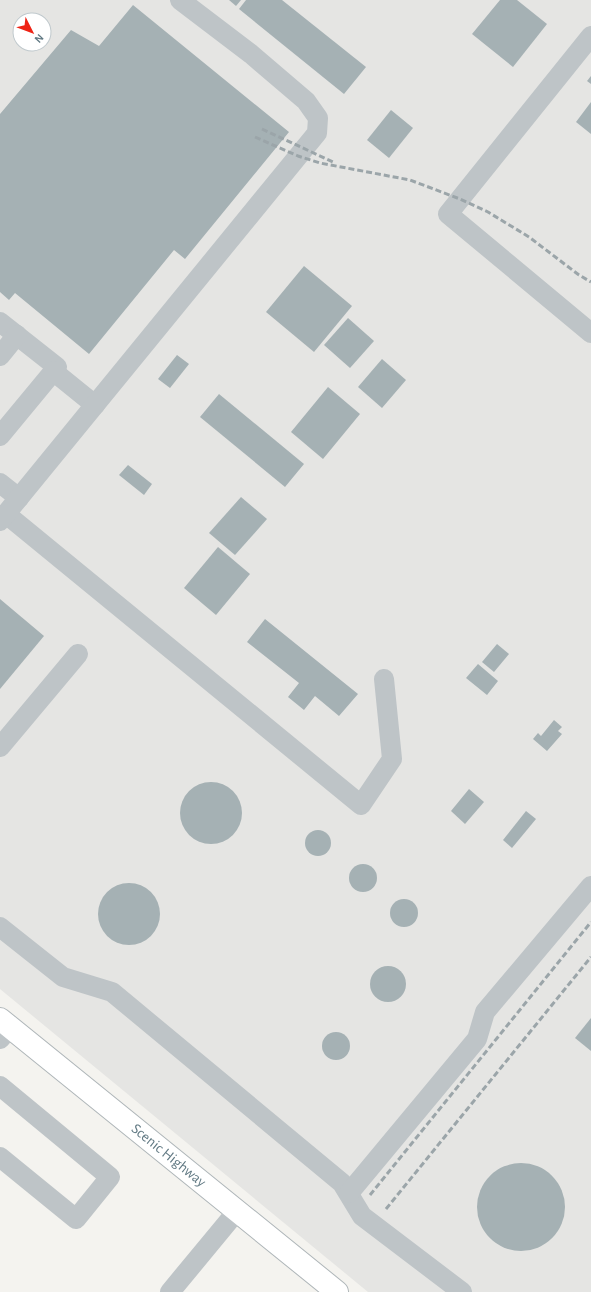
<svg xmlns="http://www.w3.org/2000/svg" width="591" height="1292" font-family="'Alegreya Sans',sans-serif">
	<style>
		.built { fill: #e5e5e3; fill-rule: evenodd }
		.building { fill: #a5b1b4 }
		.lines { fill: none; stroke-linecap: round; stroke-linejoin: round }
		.major-casing { stroke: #afb6b9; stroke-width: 24 }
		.minor { stroke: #bec4c7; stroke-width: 20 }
		.major { stroke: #fff; stroke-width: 22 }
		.rail { stroke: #9ba5a9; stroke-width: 3; stroke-dasharray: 6 3; stroke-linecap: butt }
		.labels { text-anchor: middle; stroke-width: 4; stroke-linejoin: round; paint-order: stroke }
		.street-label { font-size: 15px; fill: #617983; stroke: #fff }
	</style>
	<rect width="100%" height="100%" fill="#f4f3ef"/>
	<path class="built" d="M0,0H591V1292H368L0,989ZM20,20H44V44H20Z"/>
	<g class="building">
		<path d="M229,0H241L236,6Z"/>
		<path d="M246,0H282L366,67L344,94L239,9Z"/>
		<path d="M500,0H517L547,24L513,67L472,34Z"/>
		<path d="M133,5L289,132L185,259L174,250L89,354L15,293L9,300L0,292V114L71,30L99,46Z"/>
		<path d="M591,76V84L587,81Z"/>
		<path d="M591,102V134L576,122Z"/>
		<path d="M391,110L413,128L389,158L367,140Z"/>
		<path d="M304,266L352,306L314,352L266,312Z"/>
		<path d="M348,318L374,341L350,368L324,345Z"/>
		<path d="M177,355L189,364L170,388L158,379Z"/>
		<path d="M382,359L406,380L382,408L358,387Z"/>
		<path d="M328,387L360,414L323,459L291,432Z"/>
		<path d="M219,394L304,464L285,487L200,417Z"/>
		<path d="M128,465L152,484L144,495L119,475Z"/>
		<path d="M241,497L267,519L235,555L209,533Z"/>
		<path d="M218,547L250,574L216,615L184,588Z"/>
		<path d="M0,599L44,636L0,689Z"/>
		<path d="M265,619L358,694L339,716L315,696L304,710L288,697L299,683L247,642Z"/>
		<path d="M497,644L509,654L494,672L482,662Z"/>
		<path d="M478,664L498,681L487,695L466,678Z"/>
		<path d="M554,720L562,727L558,731L562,734L547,751L533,739L538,733L541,736Z"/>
		<circle cx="211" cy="813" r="31"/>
		<path d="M469,789L484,802L465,824L451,811Z"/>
		<path d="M526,811L536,819L512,848L503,840Z"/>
		<circle cx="318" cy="843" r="13"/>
		<circle cx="363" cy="878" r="14"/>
		<circle cx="129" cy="914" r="31"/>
		<circle cx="404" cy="913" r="14"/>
		<circle cx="388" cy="984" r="18"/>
		<path d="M591,1018V1051L575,1038Z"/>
		<circle cx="336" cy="1046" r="14"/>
		<circle cx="521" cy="1207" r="44"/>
	</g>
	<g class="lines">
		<g class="major-casing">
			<path id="major" d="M0,1019L337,1292"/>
		</g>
		<g class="minor">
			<path d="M591,36L448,214L591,333"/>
			<path d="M0,322L57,367L0,436"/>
			<path d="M0,356L17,335"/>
			<path d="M53,371L95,405"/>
			<path d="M0,483L19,498"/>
			<path d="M6,514L361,805L392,759L384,679"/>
			<path d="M0,521L317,133L318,118L306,101L251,54L180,0"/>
			<path d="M0,747L78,654"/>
			<path d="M0,927L63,977L112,992L342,1183L362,1216L462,1292"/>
			<path d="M0,1039L10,1027"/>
			<path d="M0,1086L110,1177L76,1219L0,1157"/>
			<path d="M349,1193L477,1039L485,1012L591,886"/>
			<path d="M170,1292L237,1211"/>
		</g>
		<use href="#major" class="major"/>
		<g class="rail">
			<path d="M262,129L333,162"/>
			<path d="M255,137L298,156L320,163L410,180L460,199L488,212L529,237L579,275L591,282"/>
			<path d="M370,1195L591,922"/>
			<path d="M386,1209L591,957"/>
		</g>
	</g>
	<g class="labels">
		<g class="street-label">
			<text transform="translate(169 1155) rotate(39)" y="5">Scenic Highway</text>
		</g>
	</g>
	<g transform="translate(32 32) rotate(132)"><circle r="19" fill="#ffffff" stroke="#c0c9cd"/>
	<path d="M0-3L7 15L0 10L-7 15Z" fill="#ee2315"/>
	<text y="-6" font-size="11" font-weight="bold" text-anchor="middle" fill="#617983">N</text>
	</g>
</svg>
